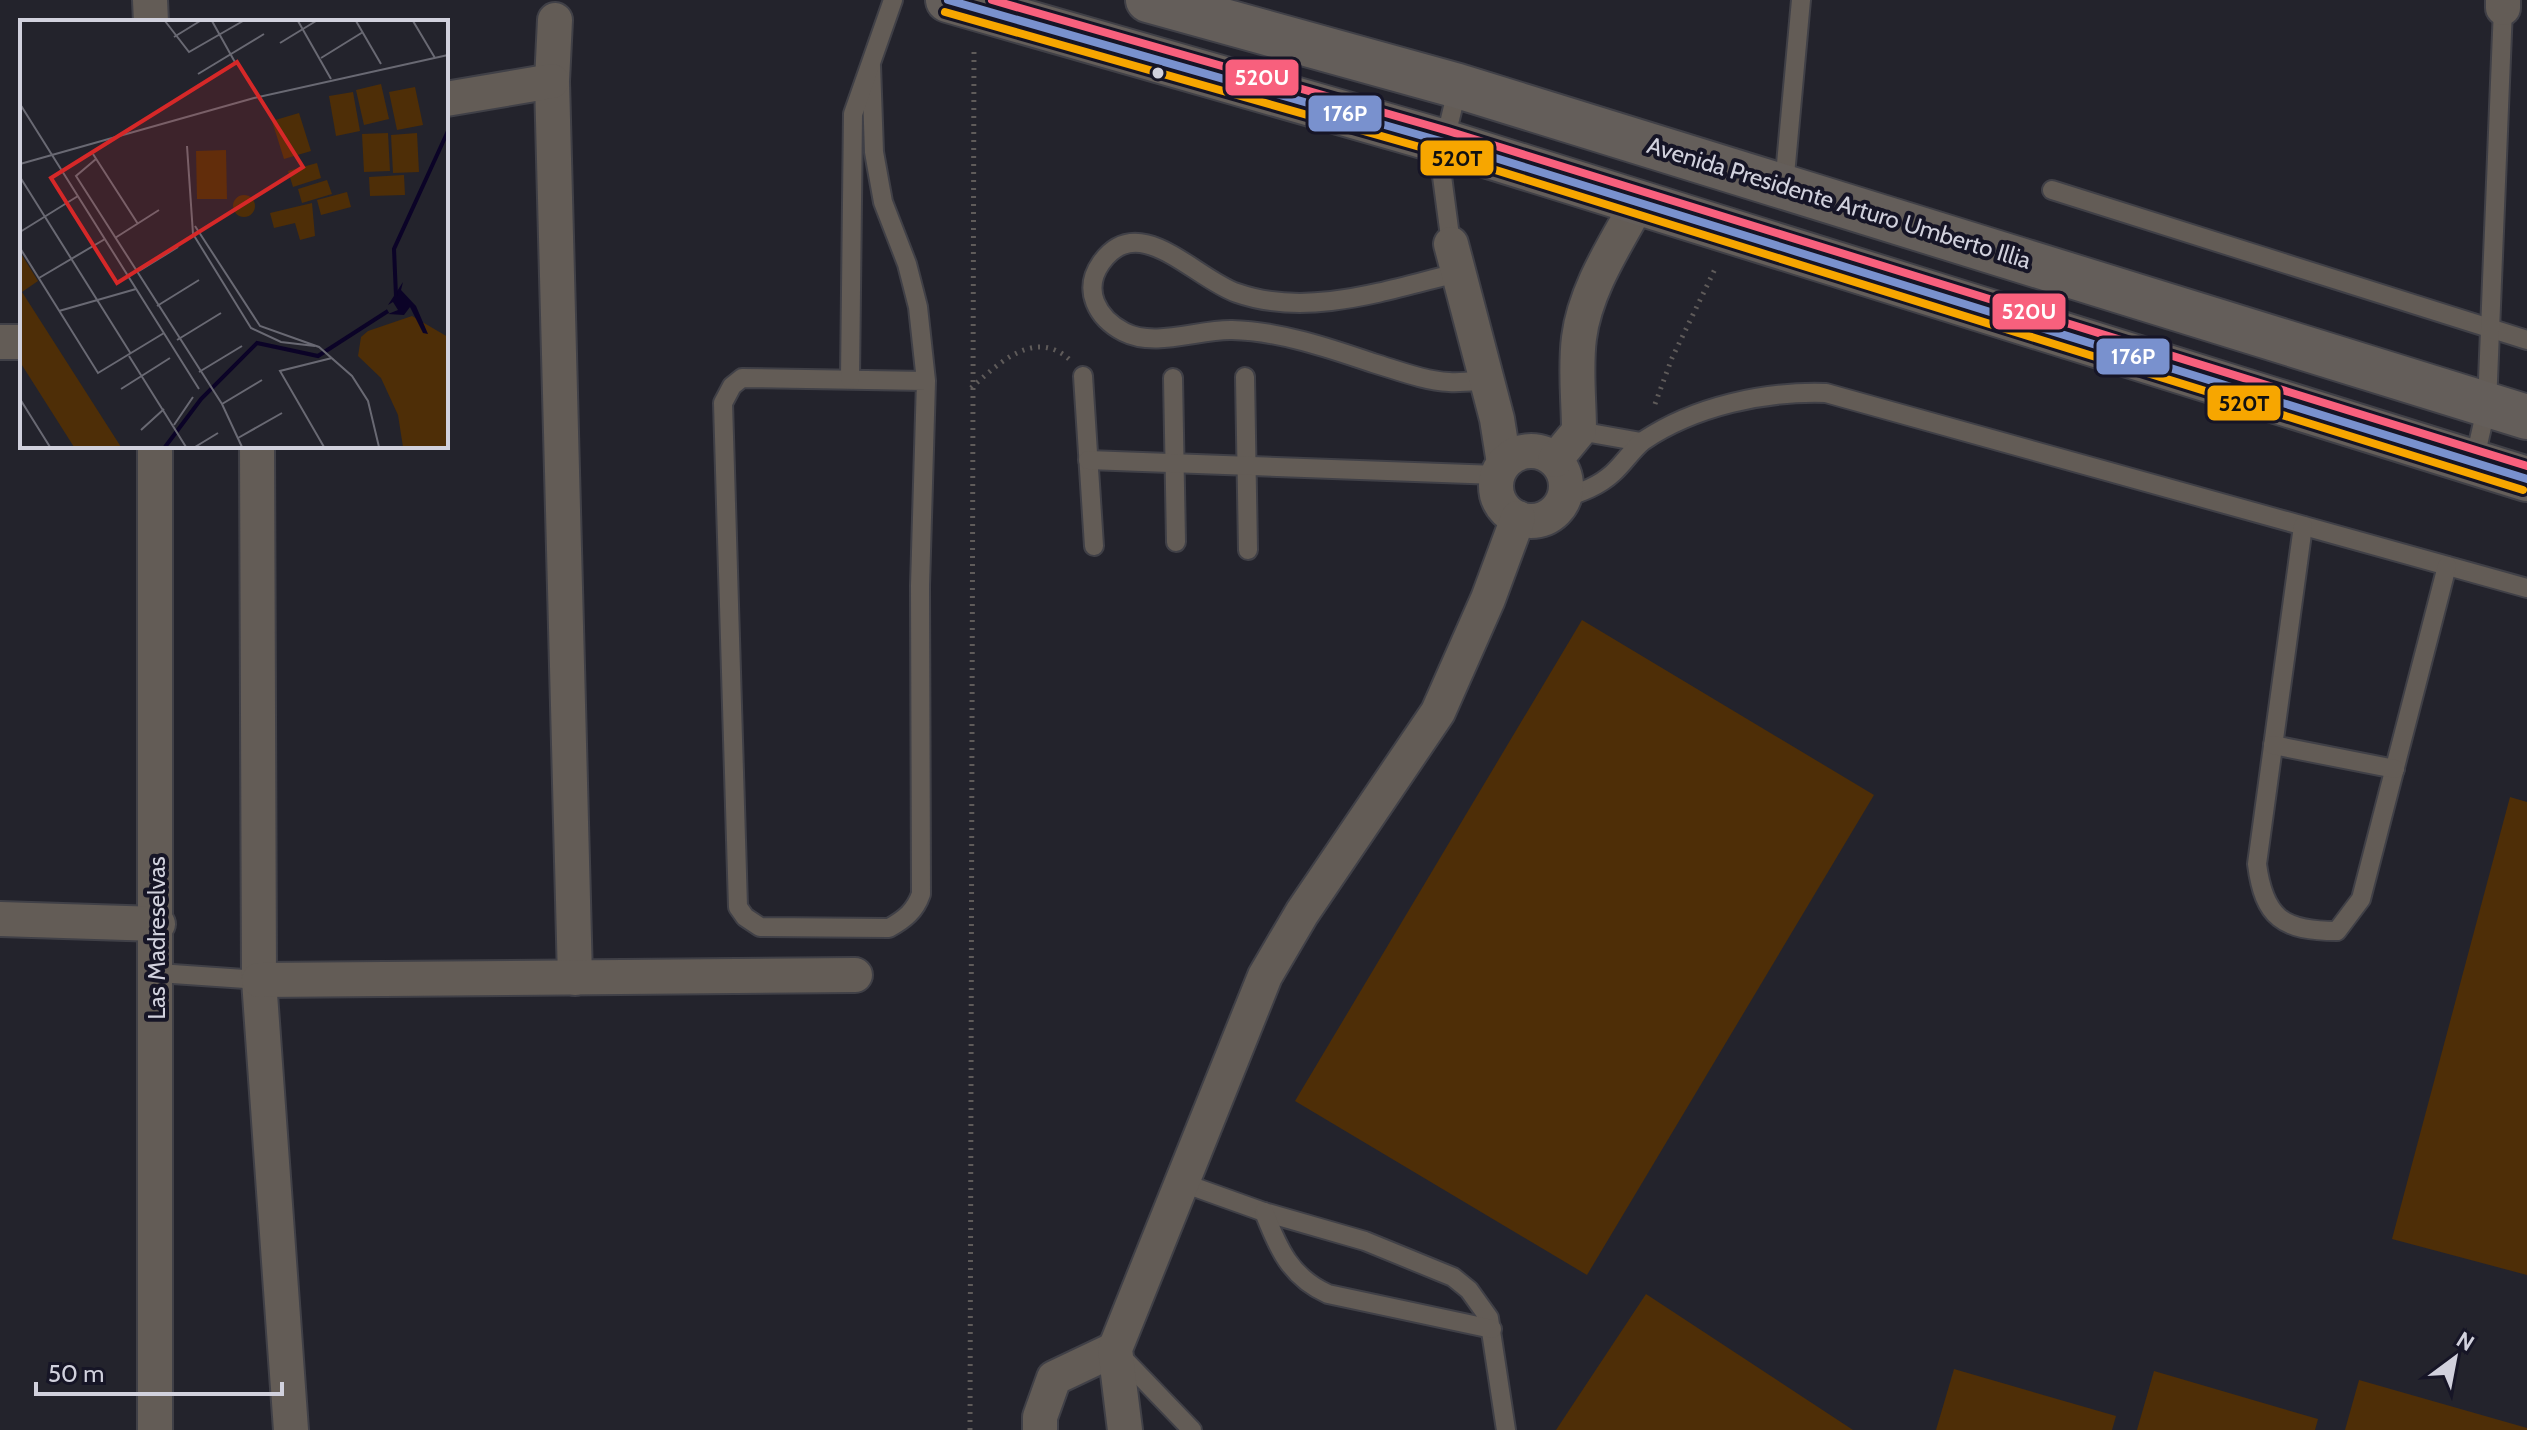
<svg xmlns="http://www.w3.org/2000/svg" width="2527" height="1430" font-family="Cabin,sans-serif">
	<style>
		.green { fill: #4e2e07 }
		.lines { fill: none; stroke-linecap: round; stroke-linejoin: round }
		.lane-casing { stroke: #404047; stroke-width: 22 }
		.street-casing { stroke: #404047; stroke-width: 38 }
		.primary-casing { stroke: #404047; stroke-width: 48 }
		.path { stroke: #5f5b5a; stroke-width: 5; stroke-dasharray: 2 6; stroke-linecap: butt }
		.lane { stroke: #635c56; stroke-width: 18 }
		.street { stroke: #635c56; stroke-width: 34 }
		.primary { stroke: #645e5a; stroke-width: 44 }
		.bus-1-casing { stroke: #161526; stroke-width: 14 }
		.bus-2-casing { stroke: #161526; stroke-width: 14 }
		.bus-3-casing { stroke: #161526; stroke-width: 14 }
		.bus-1 { stroke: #7991ce; stroke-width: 8 }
		.bus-2 { stroke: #f7a600; stroke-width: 8 }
		.bus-3 { stroke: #f8607d; stroke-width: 8 }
		.bus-dot { fill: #d1d1dd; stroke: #161526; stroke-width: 3 }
		.labels { text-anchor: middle; stroke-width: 8; stroke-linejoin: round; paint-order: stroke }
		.street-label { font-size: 24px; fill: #d1d1dd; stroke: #161526 }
		.inset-river { fill: none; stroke: #0b0327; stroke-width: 4 }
		.inset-road { fill: none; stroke: #696973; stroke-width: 2 }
		.view { fill: #d62828; fill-opacity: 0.15; stroke: #d62828; stroke-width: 4 }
		.inset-edge { fill: none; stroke: #d1d1dd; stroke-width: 4 }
		.line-badge { stroke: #161526; stroke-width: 3 }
		.badge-label { font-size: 22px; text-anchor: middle; font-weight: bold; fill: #fff }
		.pale-badge-label { font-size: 22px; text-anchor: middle; font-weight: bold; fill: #111 }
	</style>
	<rect width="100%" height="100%" fill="#23232c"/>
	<g class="green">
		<path d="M1582,620L1874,795L1587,1275L1295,1101Z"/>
		<path d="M2510,797L2527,802V1275L2392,1239Z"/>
		<path d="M1646,1294L1853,1430H1556Z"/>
		<path d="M1954,1369L2116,1416L2112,1430H1936Z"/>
		<path d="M2154,1371L2318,1419L2315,1430H2137Z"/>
		<path d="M2359,1380L2527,1428V1430H2345Z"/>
	</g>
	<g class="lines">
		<g class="lane-casing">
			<g id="lane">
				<path d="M871,65L874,152L883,202L907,264L918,307L926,381L920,586L921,894C915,911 905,919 889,928L760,927L745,917L738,907L723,403L732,386L742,378L926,381"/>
				<path d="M1784,186L1801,0"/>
				<path d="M2052,190L2527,340"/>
				<path d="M1451,244L1440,161L1458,86"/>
				<path d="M1457,273C1387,290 1308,318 1237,293C1195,279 1139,209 1101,263C1082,290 1097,318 1124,332C1155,348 1199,329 1232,330C1279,331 1329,348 1373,363C1397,370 1424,381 1449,382C1461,383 1474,381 1486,380"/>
				<path d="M1083,376L1094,546"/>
				<path d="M1245,377L1248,550"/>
				<path d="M1173,378L1176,542"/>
				<path d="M850,379L853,114L893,0"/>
				<path d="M1579,431L1641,442"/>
				<path d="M1088,460L1497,475"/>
				<path d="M2474,462L2487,405L2503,8"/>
				<path d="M1564,498C1582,492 1599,486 1613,473C1624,463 1632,450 1643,441C1695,406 1765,391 1826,393L2527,588"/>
				<path d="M2303,526L2257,864C2264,918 2283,931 2337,931L2361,899L2447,566"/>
				<path d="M2273,745L2395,769"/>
				<path d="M158,973L259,980"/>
				<path d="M1183,1183L1264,1212L1365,1241L1453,1277L1469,1290L1489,1318L1506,1430"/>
				<path d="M1264,1212C1278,1248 1290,1277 1328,1294L1492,1329"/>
				<path d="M1119,1354L1192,1430"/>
			</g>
		</g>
		<g class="street-casing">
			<g id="street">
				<path d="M150,0L151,22"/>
				<path d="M2503,8V0"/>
				<path d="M555,20L552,81L575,978"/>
				<path d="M446,99L552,81"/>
				<path d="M1451,244L1497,419L1504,463"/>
				<path d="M0,342H22"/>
				<path d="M155,446V1430"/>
				<path d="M257,446L259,980L291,1430"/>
				<circle cx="1531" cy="486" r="35"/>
				<path d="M1555,460L1579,431C1579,401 1575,369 1579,338C1585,290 1615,245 1638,203"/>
				<path d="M0,919L158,924"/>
				<path d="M259,980L855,975"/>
				<path d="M1040,1430V1417L1054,1378L1115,1349"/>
				<path d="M1125,1430L1115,1349L1265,976L1302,913L1438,712L1488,599L1518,518"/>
			</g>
		</g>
		<g class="primary-casing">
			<g id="primary">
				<path d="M948,0L1444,142L2527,479"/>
				<path d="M1148,0L1458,86L2527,417"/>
			</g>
		</g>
		<g class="path">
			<path d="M971,388C998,364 1034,328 1069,359"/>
			<path d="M1655,404L1672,358L1716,267"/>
			<path d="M970,1430L974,48"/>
		</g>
		<use href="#lane" class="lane"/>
		<use href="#street" class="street"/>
		<use href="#primary" class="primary"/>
		<g class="bus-1-casing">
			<path id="bus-1" d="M948,0L1444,142L2527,479"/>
		</g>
		<g class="bus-2-casing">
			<path id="bus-2" d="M945,12L1441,153L2523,490"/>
		</g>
		<g class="bus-3-casing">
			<path id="bus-3" d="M992,0L1448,131L2527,466"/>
		</g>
		<use href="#bus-1" class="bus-1"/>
		<use href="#bus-2" class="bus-2"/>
		<use href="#bus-3" class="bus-3"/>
	</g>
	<circle class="bus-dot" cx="1158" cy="73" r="7"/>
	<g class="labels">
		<g class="street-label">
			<text transform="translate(1839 203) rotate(17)" y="8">Avenida Presidente Arturo Umberto Illia</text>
			<text transform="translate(157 938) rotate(-90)" y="8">Las Madreselvas</text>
		</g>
	</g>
	<g transform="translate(20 20)">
		<rect width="428" height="428" fill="#23232c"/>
		<path d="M361,64L369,99L344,105L336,70ZM395,67L403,105L377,110L369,72ZM333,72L340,111L316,116L309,76ZM279,93L291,131L264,139L252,101ZM368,113L370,151L344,152L342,114ZM397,113L399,152L373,153L371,115ZM206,130L207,179H177L176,131ZM297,143L301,158L273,167L268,151ZM384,155L385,175L350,176L349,157ZM307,160L312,174L282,183L278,169ZM327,172L331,187L301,195L297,180ZM213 186a11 11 0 1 1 22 0a11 11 0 1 1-22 0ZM292,183L295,216L280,220L275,203L254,208L250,193ZM0,232L18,261L2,272L101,427H54L0,342ZM392,296L428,317V427H383L378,395L361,358L338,336L341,317L348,311Z" fill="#4e2e07"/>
		<path d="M383,262L381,270L396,286L408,314L403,313L390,287L384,295L368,294L378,290L373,282L368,285Z" fill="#0b0327"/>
		<path class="inset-river" d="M376,276L374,229L428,111M145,427L181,379L237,323L298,336L368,291"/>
		<path class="inset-road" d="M145,1L169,32L223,1M192,1L216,44M278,1L311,59M336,1L361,44M393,1L415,38M154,17L180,1M260,23L296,1M301,38L343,12M178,54L244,14M0,84L179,369M167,126L173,214L231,308L261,322L295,326M73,134L118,204M76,139L56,156L202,384L222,427M0,144L234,78L428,35M0,157L111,334M175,206L240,306L299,327L332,356L348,381L359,427M0,212L58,176M95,218L139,190M0,228L78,353L144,313M119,251L158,227M19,258L85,219M137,286L179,260M39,291L116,269M157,320L201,293M109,336L166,427M179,352L222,326M101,369L150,338M0,379L30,427M202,384L242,360M154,405L173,377M121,410L144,389M218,418L262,393M175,427L198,413M304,427L260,351L312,338"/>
		<path class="view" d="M217,42L283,147L97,263L31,158Z"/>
		<rect width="428" height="428" class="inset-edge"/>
	</g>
	<g class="line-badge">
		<rect x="1224" y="58" width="76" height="39" rx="8" fill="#f8607d"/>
		<rect x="1307" y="94" width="76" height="39" rx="8" fill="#7991ce"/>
		<rect x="1419" y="139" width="76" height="38" rx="8" fill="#f7a600"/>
		<rect x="1991" y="292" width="76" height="39" rx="8" fill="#f8607d"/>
		<rect x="2095" y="337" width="76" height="39" rx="8" fill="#7991ce"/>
		<rect x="2206" y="384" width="76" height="38" rx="8" fill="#f7a600"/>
	</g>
	<g class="badge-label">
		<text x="1262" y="85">520U</text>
		<text x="1345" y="121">176P</text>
		<text x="2029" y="319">520U</text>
		<text x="2133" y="364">176P</text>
	</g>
	<g class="pale-badge-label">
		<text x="1457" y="166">520T</text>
		<text x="2244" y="411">520T</text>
	</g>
	<g transform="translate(2455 1358) rotate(32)" stroke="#161526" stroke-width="6" paint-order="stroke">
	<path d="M0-6L14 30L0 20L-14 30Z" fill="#d1d1dd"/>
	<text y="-12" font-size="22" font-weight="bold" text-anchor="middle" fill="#d1d1dd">N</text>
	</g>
	<path d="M36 1382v12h246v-12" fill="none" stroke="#d1d1dd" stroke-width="4"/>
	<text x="48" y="1382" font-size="24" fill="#d1d1dd" stroke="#161526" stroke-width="6" paint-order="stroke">50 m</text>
</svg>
